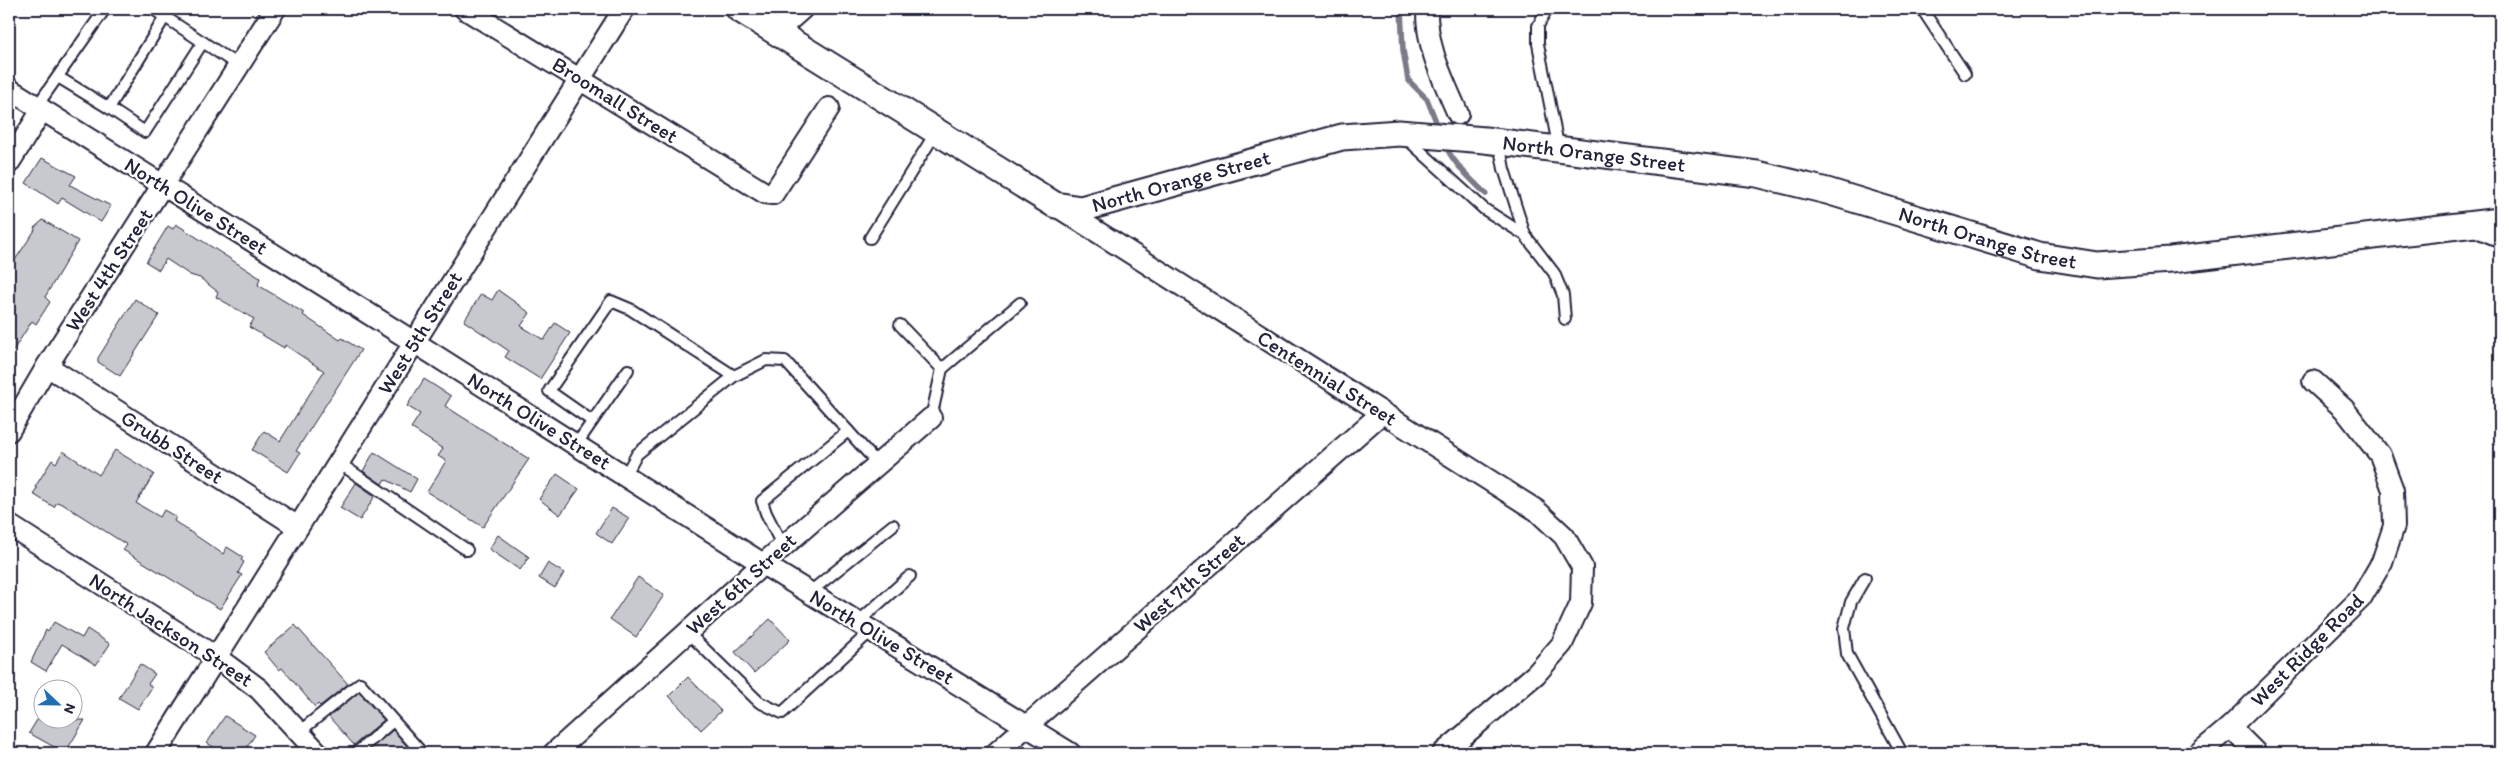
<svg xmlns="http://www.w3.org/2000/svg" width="2509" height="762" font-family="Itim,sans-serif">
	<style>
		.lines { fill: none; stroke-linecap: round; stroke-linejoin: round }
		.stream { stroke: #7a7a88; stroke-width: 5.5 }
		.building { fill: #c8c8cf; stroke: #22223b }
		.service-casing { stroke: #22223b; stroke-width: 14 }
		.minor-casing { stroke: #22223b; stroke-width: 24 }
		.tertiary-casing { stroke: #22223b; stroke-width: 29 }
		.service { stroke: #fff; stroke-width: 10 }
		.minor { stroke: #fff; stroke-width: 20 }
		.tertiary { stroke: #fff; stroke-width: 25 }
		.labels { text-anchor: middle; stroke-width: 4.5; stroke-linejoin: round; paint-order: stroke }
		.street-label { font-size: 21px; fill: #22223b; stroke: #fff }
	</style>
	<rect width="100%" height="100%" fill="#fff"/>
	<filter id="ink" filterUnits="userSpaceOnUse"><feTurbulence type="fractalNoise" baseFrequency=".02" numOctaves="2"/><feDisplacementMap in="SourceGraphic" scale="10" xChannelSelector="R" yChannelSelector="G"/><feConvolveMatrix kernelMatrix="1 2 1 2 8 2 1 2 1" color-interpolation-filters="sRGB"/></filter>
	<g filter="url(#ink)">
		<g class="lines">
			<g class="stream">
				<path d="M1401,9L1403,50L1408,80L1427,99L1439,129"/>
				<path d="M1444,142C1452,163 1471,179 1486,194"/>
			</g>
		</g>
		<g class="building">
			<path d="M42,158L76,176L70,185L111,206L101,222L62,198L58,204L26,183Z"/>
			<path d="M43,220L78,241L45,297L50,302L36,324L32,321L9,357V269L35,230L34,228Z"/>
			<path d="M176,224L260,278L258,285L304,313L303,315L340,340L342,338L361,350L296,451L300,453L288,472L252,450L264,431L280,441L324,371L285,345L284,348L249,327L254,319L216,297L218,292L200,278L190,275L166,259L159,270L146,262L168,226L173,229Z"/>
			<path d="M498,290L530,313L521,326L544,340L555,323L570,333L540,379L505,357L509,351L464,321L481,294L492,300Z"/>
			<path d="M135,299L159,315L120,376L98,362V358Z"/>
			<path d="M424,379L451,396L445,406L529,459L483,527L427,492L446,461L438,456L443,449L411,428L420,414L407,406Z"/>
			<path d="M115,450L154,474L136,503L160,517L164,510L176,517L174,521L223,554L227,547L243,557L241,560L244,562L238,573L242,575L220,609L123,550L127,545L64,505L57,502L54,507L33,494L37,488L35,487L52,460L56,463L63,451L99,475Z"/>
			<path d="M374,452L417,479L410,492L385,479L382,484L363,471Z"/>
			<path d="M557,474L579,489L560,515L539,499Z"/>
			<path d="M356,483L375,496L360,520L340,508Z"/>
			<path d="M612,508L629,518L612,544L596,533Z"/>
			<path d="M498,535L529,557L520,570L489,549Z"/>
			<path d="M548,563L564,573L555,588L539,578Z"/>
			<path d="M638,577L664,595L636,637L610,619Z"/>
			<path d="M770,619L790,640L754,673L735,652Z"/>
			<path d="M54,622L82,638L87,629L110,644L96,665L62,644L46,671L31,662L46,630L48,632Z"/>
			<path d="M295,625L348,684L320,706L318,704L315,707L282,668L279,670L264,652Z"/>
			<path d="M140,664L155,674L148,684L152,687L138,709L119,698Z"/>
			<path d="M688,677L721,711L701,730L669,696Z"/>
			<path d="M359,692L384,720L354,745L329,717Z"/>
			<path d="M225,716L255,735L243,753H223L207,743Z"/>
			<path d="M37,720H85L65,753L29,733Z"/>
			<path d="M393,730L413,753H366Z"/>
		</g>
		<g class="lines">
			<g class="service-casing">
				<g id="service">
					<path d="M153,9L239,66"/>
					<path d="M1547,9L1538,26V44L1559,150"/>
					<path d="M1922,9L1965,74"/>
					<path d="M165,17L109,108L145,132L203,42"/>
					<path d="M58,77L109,108"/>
					<path d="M37,106L105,9"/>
					<path d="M1406,138L1484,209L1525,235"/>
					<path d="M1499,143L1504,169L1525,235L1554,273L1563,295L1565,319"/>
					<path d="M2474,231L2500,242"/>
					<path d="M870,238L936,132"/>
					<path d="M900,325L942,369"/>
					<path d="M734,376L766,360L785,361L878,464"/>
					<path d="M931,418L942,369L1020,303"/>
					<path d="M592,421L549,391L611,301L630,309L734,376L637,454L625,476"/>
					<path d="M576,445L628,370"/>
					<path d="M339,463L467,550"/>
					<path d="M783,547L766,513L762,501L848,431"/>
					<path d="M1865,578L1851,602L1844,628L1847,654L1902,753"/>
					<path d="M810,592L893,525"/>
					<path d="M858,622L910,576"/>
					<path d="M687,632L759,702L782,713L872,630"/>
					<path d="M299,732L360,683L422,753"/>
					<path d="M356,753L393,721"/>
				</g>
			</g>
			<g class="minor-casing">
				<g id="minor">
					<path d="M465,9L765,193L773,194L829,108"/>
					<path d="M1427,9C1426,47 1443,79 1458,114"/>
					<path d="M776,32L802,9"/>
					<path d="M9,89L414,342L763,564L1070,753"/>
					<path d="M9,163L42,110"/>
					<path d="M1058,207L1536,510L1564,536L1582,567L1581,603L1562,644L1536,674L1443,753"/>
					<path d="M47,366L298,527"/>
					<path d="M9,431L47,366L275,9"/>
					<path d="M9,525L216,657L259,689L318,753"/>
					<path d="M2230,727L2256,753"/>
					<path d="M156,753L624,9"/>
					<path d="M554,753L763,564L931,418"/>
					<path d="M996,753L1382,413"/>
					<path d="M2199,753L2230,727L2361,598L2382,562L2394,526L2393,490L2380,455L2344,409L2313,381"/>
				</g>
			</g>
			<g class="tertiary-casing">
				<g id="tertiary">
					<path id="s1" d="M739,9L1055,205L1081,209L1342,137L1399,133L1485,140L1757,174L1827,191L2040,256L2097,265L2171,260L2500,221"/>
				</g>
			</g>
			<use href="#service" class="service"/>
			<use href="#minor" class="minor"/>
			<use href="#tertiary" class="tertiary"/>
		</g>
	</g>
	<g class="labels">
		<g class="street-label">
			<text transform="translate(615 100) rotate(32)" y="7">Broomall Street</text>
			<text dy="7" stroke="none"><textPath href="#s1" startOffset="922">North Orange Street</textPath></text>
			<text dy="7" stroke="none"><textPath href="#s1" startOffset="502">North Orange Street</textPath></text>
			<text transform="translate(196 206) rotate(32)" y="7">North Olive Street</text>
			<text dy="7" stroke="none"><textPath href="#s1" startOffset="1326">North Orange Street</textPath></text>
			<text transform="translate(109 270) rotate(-57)" y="7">West 4th Street</text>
			<text transform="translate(420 333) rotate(-58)" y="7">West 5th Street</text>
			<text transform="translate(1327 378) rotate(32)" y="7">Centennial Street</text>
			<text transform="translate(539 421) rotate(32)" y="7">North Olive Street</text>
			<text transform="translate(172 447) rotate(33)" y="7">Grubb Street</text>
			<text transform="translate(1189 583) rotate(-41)" y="7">West 7th Street</text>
			<text transform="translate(741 584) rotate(-42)" y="7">West 6th Street</text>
			<text transform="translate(171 630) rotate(33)" y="7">North Jackson Street</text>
			<text transform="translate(882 637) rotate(31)" y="7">North Olive Street</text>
			<text transform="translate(2307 650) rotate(-45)" y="7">West Ridge Road</text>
		</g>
	</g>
	<rect width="2509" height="762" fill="none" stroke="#fff" stroke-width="30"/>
	<rect x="15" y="15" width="2479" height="732" fill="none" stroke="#22223b" stroke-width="2" filter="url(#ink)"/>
	<g transform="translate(58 704) rotate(112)"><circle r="24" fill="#ffffff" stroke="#a7a7b1"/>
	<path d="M0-4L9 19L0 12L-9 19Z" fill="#1f6fb2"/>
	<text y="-8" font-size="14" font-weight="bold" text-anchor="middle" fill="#22223b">N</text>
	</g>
</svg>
